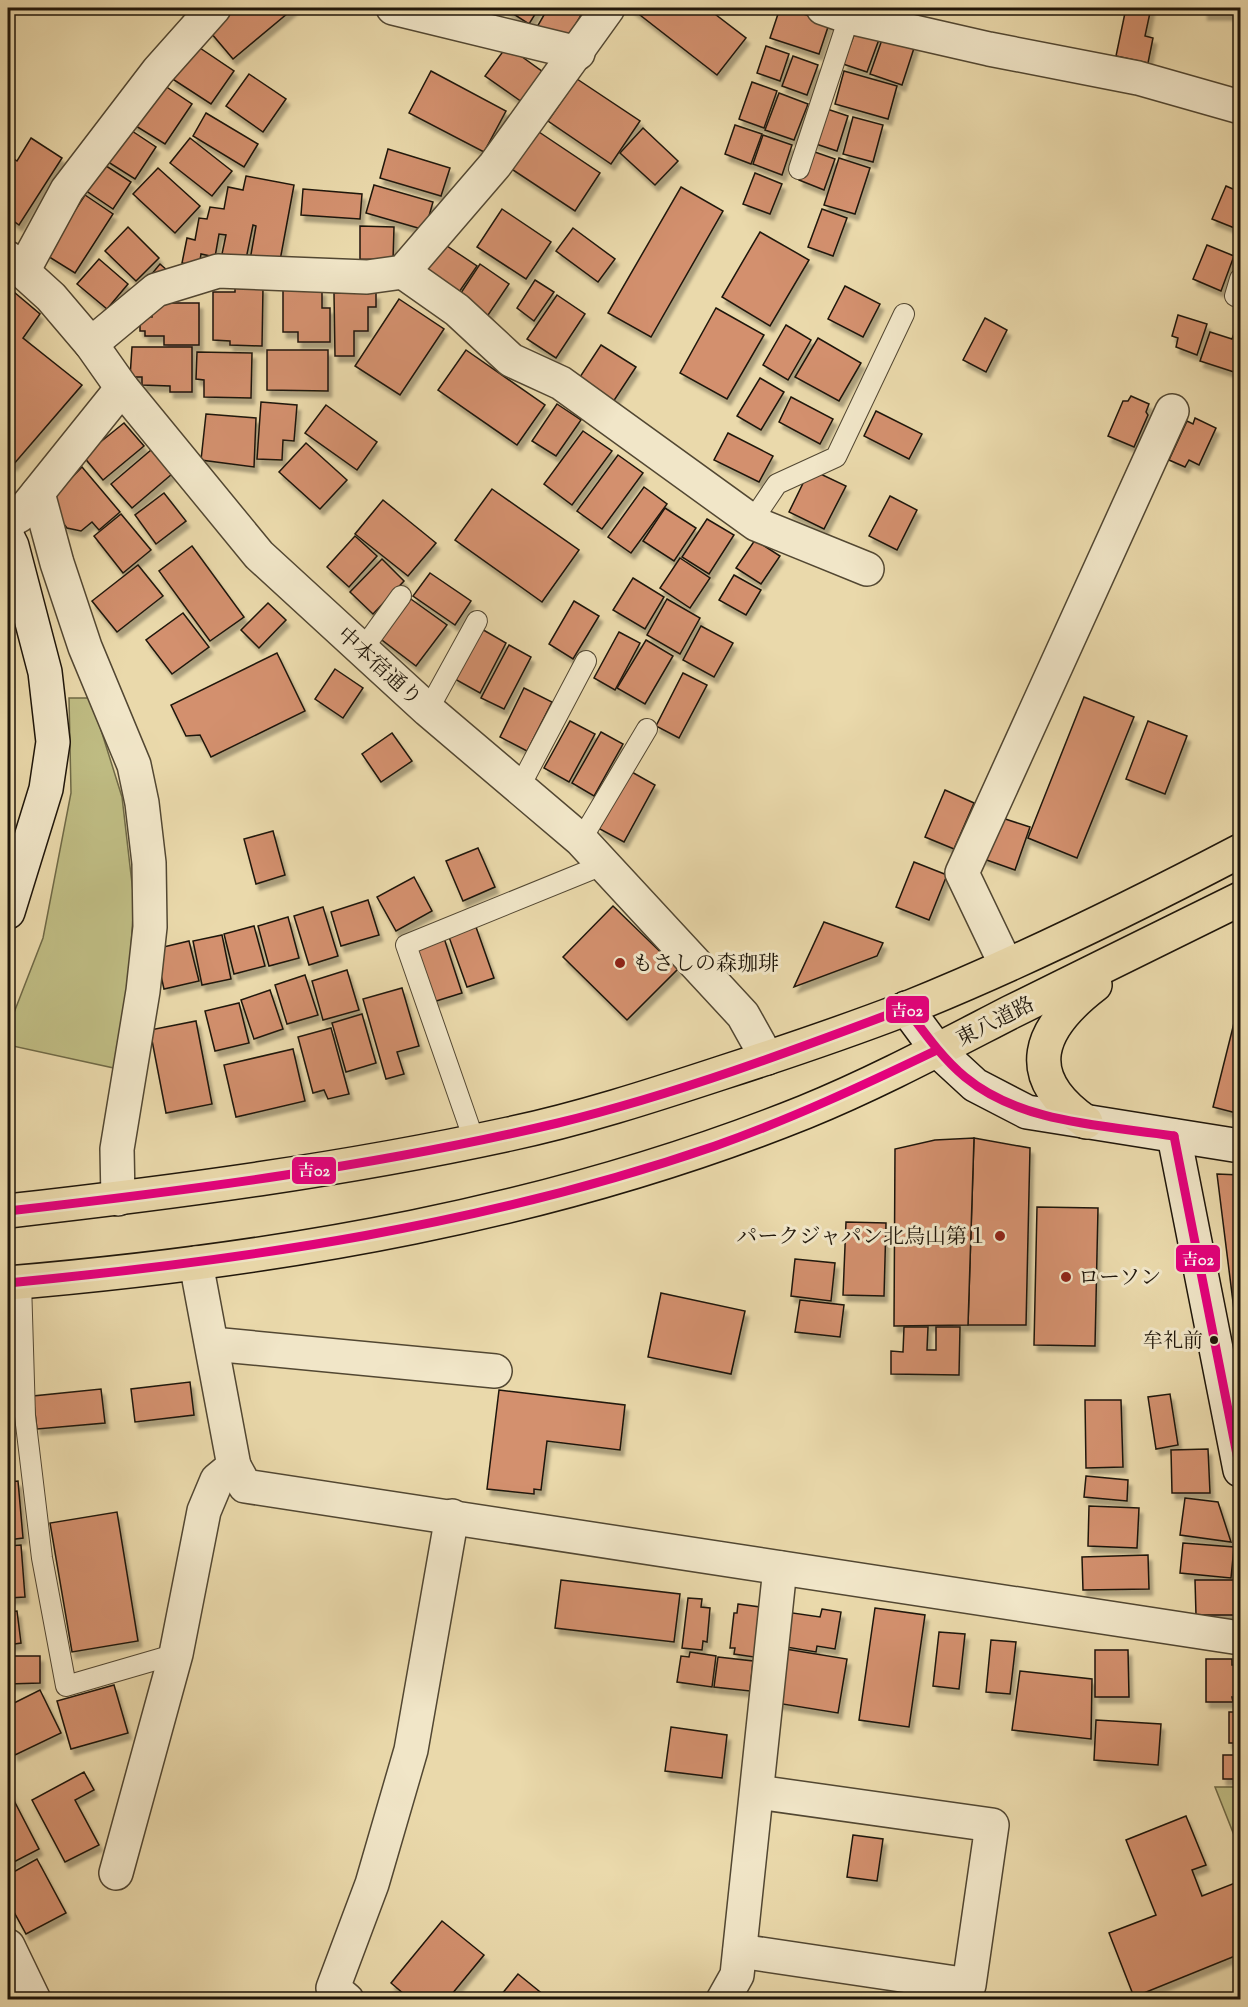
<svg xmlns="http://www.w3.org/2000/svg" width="1248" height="2007" font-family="'Sorts Mill Goudy','Noto Serif JP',serif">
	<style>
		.green { fill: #bfbc83; stroke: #6f6946; stroke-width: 1.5 }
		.building { fill: #d3906e; stroke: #1f160a; stroke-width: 1.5; filter: url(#shadow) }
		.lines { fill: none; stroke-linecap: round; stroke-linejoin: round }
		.lane-casing { stroke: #524732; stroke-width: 22 }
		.street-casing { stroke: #524732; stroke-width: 36 }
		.secondary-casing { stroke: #1f160a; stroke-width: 36 }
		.primary-casing { stroke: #1f160a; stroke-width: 36 }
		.lane { stroke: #f1e6c8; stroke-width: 20 }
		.street { stroke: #f1e6c8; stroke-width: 33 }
		.secondary { stroke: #f1e6c8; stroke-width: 33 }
		.primary { stroke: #ead9ab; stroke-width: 33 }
		.bus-1-casing { stroke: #f1e6c8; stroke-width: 14 }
		.bus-1 { stroke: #e5007d; stroke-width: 9 }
		.poi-dot { fill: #8f2418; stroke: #f1e6c8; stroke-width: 2 }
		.bus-dot { fill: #1f160a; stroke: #f1e6c8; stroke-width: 2 }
		.labels { text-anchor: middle; stroke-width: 6; stroke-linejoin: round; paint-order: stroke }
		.bus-label { font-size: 20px; fill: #1f160a; stroke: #f1e6c8; text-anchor: end }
		.street-label { font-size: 21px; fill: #1f160a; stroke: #f1e6c8 }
		.poi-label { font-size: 21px; fill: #1f160a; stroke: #f1e6c8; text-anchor: start }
		.line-badge { stroke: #f1e6c8; stroke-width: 2 }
		.badge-label { font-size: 16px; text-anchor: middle; font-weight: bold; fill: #fff }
	</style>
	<defs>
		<filter id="shadow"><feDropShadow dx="3.5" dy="6" stdDeviation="1.5" flood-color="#0004"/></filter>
	</defs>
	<rect width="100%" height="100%" fill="#ead9ab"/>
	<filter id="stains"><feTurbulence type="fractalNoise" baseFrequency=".00333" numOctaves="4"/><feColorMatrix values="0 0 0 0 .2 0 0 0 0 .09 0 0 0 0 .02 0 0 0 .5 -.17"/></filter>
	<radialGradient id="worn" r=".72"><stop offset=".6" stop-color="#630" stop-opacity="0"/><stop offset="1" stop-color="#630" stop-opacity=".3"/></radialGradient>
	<g class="green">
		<path d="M69,698H91L122,797L134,901L123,1070L8,1045V1028L43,938L71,793Z"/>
		<path d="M1215,1787H1240V1839L1236,1840Z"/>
	</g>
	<g class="building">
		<path d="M230,8H294L233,59L206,27Z"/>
		<path d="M466,8H496L489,20Z"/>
		<path d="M504,8H539L529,24Z"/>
		<path d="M548,8H585L570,34L537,27Z"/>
		<path d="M631,8H707L746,38L717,75Z"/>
		<path d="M780,8L830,21L819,54L770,38Z"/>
		<path d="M1126,8H1151L1145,36L1153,38L1148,63L1116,56Z"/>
		<rect x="1204" y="8" width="36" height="6"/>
		<path d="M856,30L881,34L867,72L843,64Z"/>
		<path d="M884,34L915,45L902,85L870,74Z"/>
		<path d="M194,44L234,71L211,104L171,78Z"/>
		<path d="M507,46L543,72L522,102L485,76Z"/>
		<path d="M766,46L789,54L780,81L757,73Z"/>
		<path d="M793,56L818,65L807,95L782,86Z"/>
		<path d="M431,71L506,111L484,152L409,113Z"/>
		<path d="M844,71L897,86L888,119L835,104Z"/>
		<path d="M249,74L286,99L263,132L226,106Z"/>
		<path d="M577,79L640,121L611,164L548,121Z"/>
		<path d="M159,82L192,104L165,144L131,123Z"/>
		<path d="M752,82L777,91L764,128L739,119Z"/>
		<path d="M779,93L808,104L794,140L765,130Z"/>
		<path d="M824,108L848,116L837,151L813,143Z"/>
		<path d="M206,113L258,144L244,167L193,136Z"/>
		<path d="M853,117L883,125L873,162L843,154Z"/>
		<path d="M735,125L762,134L751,164L725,154Z"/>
		<path d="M126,127L156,147L135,179L105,160Z"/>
		<path d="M643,128L678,161L655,185L620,153Z"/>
		<path d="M536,130L600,173L575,211L510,168Z"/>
		<path d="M763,135L792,145L782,175L753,164Z"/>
		<path d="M31,138L62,158L19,225L8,217V155L17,161Z"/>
		<path d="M190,138L232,171L212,196L170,163Z"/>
		<path d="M1240,148V166L1234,164Z"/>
		<path d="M388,149L450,168L441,196L380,178Z"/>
		<path d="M809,150L835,159L824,190L799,180Z"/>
		<path d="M839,158L870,168L855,214L824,205Z"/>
		<path d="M100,162L131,182L113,209L82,188Z"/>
		<path d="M158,168L200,206L175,233L133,194Z"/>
		<path d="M755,173L782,184L770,214L743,204Z"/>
		<path d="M246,176L294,185L279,266L250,260L256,226L253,225L246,259L222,254L226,235L219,234L215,257L201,254L199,267L182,263L187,238L195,240L199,218L207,219L210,207L224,209L228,187L243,190Z"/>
		<path d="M374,185L433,202L425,230L366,213Z"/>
		<path d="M1226,186L1240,192V221L1237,229L1212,219Z"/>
		<path d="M681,187L723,211L651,337L608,313Z"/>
		<path d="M303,189L362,194L360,219L301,215Z"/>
		<path d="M85,195L113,214L75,273L46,255Z"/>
		<path d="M502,209L551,242L526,279L477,247Z"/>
		<path d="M822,209L847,218L833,256L808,247Z"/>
		<path d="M360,226L394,227L393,260L360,259Z"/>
		<path d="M128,227L159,258L136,281L105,251Z"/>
		<path d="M573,228L615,259L598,282L556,251Z"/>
		<path d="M760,232L809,260L770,326L722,297Z"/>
		<path d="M441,242L477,266L457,295L421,272Z"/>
		<path d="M1207,245L1234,256L1221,291L1193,279Z"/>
		<path d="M99,259L128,284L107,309L77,284Z"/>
		<path d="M160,264L168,271L146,281Z"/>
		<path d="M480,264L509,284L484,321L455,302Z"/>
		<path d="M535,280L554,292L534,321L517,308Z"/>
		<path d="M845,286L880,304L863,337L828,319Z"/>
		<path d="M8,287L40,314L23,338L82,385L13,465L8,461Z"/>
		<path d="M235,287H263L262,346L230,345V341L213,340V292H235Z"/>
		<path d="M283,290H322V308H330V342H298V332H283Z"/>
		<path d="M334,293H376V307H368V331H354V356H335Z"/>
		<path d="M557,295L585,314L556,358L527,339Z"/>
		<path d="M399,299L444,329L400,395L355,366Z"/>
		<path d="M152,303H199V345H164V336H145V331H140V316L152,317Z"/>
		<path d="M716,308L764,335L727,399L680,373Z"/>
		<path d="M1178,315L1207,324L1197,355L1176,347L1178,338L1172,336Z"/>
		<path d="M985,318L1007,330L986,372L963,360Z"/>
		<path d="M786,325L811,340L788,380L763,365Z"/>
		<path d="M1237,325L1240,326V352L1234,372L1200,361L1210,332L1232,339Z"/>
		<path d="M818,338L861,363L839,401L795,377Z"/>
		<path d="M601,345L636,367L613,402L578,380Z"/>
		<path d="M132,347H192V392H170V386L142,385V377H130Z"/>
		<path d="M267,350H328V391L267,390Z"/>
		<path d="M466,350L545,405L517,445L438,390Z"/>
		<path d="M197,352L252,353L251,398L204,397V380L196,379Z"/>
		<path d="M760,378L784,392L761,430L737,416Z"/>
		<path d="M1131,396L1149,404L1146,412L1148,415L1134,447L1108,436L1123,401H1128Z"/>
		<path d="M791,397L833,419L820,444L779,422Z"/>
		<path d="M261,402L297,405L294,441L283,440L282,460L257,459Z"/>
		<path d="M557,404L581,420L556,456L532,441Z"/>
		<path d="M326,405L377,442L357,470L305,433Z"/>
		<path d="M876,411L922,434L909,459L864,436Z"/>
		<path d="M206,414L256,418L254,467L201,460Z"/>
		<path d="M1195,418L1216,428L1199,465L1189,460L1185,467L1169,460L1187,421L1193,424Z"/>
		<path d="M124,423L144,446L103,480L83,456Z"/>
		<path d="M583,431L612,451L572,505L544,484Z"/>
		<path d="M728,433L773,456L759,482L714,460Z"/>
		<path d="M306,443L347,480L320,509L279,472Z"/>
		<path d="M151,450L172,474L132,508L111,484Z"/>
		<path d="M618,455L643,473L602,529L577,511Z"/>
		<path d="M82,467L120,512L99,530L92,522L81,531L67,528L53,510L55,495Z"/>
		<path d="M810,469L846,486L824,529L789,512Z"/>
		<path d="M644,487L667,504L631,553L608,537Z"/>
		<path d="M492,489L579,550L542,602L455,540Z"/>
		<path d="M164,493L186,521L156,544L135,515Z"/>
		<path d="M890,496L917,510L897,550L869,536Z"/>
		<path d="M383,500L436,543L408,576L355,534Z"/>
		<path d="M665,508L696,528L674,561L643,541Z"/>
		<path d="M121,514L151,550L123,573L94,536Z"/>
		<path d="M707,519L734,535L709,574L682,557Z"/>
		<path d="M355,536L377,556L349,587L327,567Z"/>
		<path d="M755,540L780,556L761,584L736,568Z"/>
		<path d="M192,546L244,617L210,641L159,571Z"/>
		<path d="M680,558L710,578L690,608L660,588Z"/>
		<path d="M382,559L404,581L373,614L350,592Z"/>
		<path d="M138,565L163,596L117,632L92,601Z"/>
		<path d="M430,573L471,601L455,625L413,596Z"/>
		<path d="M734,575L761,590L746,615L719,600Z"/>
		<path d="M633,578L664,597L645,629L613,610Z"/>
		<path d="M408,597L447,625L416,666L378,637Z"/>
		<path d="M667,599L700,618L680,654L647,635Z"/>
		<path d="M574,601L599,616L573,659L549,644Z"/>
		<path d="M268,603L286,620L259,648L241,630Z"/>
		<path d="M183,613L209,647L172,674L146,640Z"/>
		<path d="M701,626L733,643L714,677L683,660Z"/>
		<path d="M480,628L506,643L480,693L453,678Z"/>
		<path d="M619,632L640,643L615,690L594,678Z"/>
		<path d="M646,640L673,656L645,704L617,688Z"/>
		<path d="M509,645L531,657L504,709L481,698Z"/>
		<path d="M277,653L305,711L211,757L200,735L186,736L171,705Z"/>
		<path d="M335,669L363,688L343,718L315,699Z"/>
		<path d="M683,673L707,685L679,738L656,726Z"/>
		<path d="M524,688L552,702L527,751L500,737Z"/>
		<path d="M1084,697L1134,717L1077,858L1028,838Z"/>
		<path d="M570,721L595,734L569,782L544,768Z"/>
		<path d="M1148,721L1187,736L1165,794L1126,779Z"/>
		<path d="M601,732L623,744L594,796L572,783Z"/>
		<path d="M392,733L412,761L381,782L362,754Z"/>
		<path d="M630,771L655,785L624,842L598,828Z"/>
		<path d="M945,790L974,803L954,849L925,837Z"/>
		<path d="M996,816L1030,827L1015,870L981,858Z"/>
		<path d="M273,831L285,875L256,884L244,839Z"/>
		<path d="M478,848L495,887L463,901L446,861Z"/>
		<path d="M914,862L947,875L929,920L896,907Z"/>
		<path d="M414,877L432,911L396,931L377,897Z"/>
		<path d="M368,900L379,935L341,946L331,912Z"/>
		<path d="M613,906L678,969L627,1020L563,957Z"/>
		<path d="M323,907L338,956L309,965L294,916Z"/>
		<path d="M288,917L299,958L269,966L258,926Z"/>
		<path d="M824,922L883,943L877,956L794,987Z"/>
		<path d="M254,926L265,966L234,974L224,934Z"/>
		<path d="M476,927L494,978L467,987L449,937Z"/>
		<path d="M222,935L231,979L202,985L193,941Z"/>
		<path d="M444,938L462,993L433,1002L415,947Z"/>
		<path d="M189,941L199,981L164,989L155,949Z"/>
		<path d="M347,970L359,1010L323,1020L312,981Z"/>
		<path d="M305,975L318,1015L287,1024L275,985Z"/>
		<path d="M402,988L419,1046L397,1052L404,1074L386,1079L363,999Z"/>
		<path d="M270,990L283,1029L254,1039L241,1000Z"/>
		<path d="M1240,999V1114L1213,1107Z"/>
		<path d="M239,1003L249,1043L215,1051L205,1011Z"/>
		<path d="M362,1014L376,1063L346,1072L332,1023Z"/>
		<path d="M196,1021L212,1104L166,1113L150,1030Z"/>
		<path d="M331,1028L349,1094L328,1099L324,1090L313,1093L298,1037Z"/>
		<path d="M293,1049L305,1101L236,1117L224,1065Z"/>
		<path d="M974,1138L1030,1148L1026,1325H968Z"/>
		<path d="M974,1138L968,1325L894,1326L895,1149L935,1140Z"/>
		<path d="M1217,1174L1240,1175V1358Z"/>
		<path d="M1037,1207L1098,1208L1095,1346L1034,1345Z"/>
		<path d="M846,1222L886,1223L884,1296L843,1295Z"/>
		<path d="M795,1259L835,1263L831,1301L791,1296Z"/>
		<path d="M661,1293L745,1311L731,1374L648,1357Z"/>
		<path d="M800,1300L844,1305L840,1337L795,1332Z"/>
		<path d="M904,1327H928L927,1350H936V1327H960L959,1375L891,1374V1351L903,1352Z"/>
		<path d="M190,1382L194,1415L135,1422L131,1389Z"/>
		<path d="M101,1389L105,1423L37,1429L33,1396Z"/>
		<path d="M499,1390L625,1405L620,1450L547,1441L541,1490L534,1489V1494L487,1489Z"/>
		<path d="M1170,1394L1178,1445L1156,1449L1148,1397Z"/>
		<path d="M1085,1400H1121L1123,1467L1086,1468Z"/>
		<path d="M1208,1449L1210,1493H1172L1171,1450Z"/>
		<path d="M1086,1476L1128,1480L1127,1501L1084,1497Z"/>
		<path d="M18,1481L23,1538L8,1540V1482Z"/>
		<path d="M1185,1498L1218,1502L1231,1542L1180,1535Z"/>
		<path d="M1089,1506L1139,1508L1137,1548L1088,1546Z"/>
		<path d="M117,1512L138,1641L72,1652L50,1523Z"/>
		<path d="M1183,1543L1234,1547L1231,1578L1180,1573Z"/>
		<path d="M21,1545L25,1597L8,1598V1546Z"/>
		<path d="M1148,1555L1149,1589L1083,1590L1082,1557Z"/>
		<path d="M561,1580L680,1594L674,1642L555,1628Z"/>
		<path d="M1195,1580H1240V1615H1196Z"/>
		<path d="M688,1598L702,1599L701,1607L710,1608L707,1642L703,1641L702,1650L682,1648Z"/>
		<path d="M738,1604L760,1607L754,1657L734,1654L735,1648H730L734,1613H737Z"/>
		<path d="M875,1608L925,1615L909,1727L859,1720Z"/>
		<path d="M822,1609L841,1612L835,1649L817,1646L816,1652L780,1646L786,1612L820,1617Z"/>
		<path d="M17,1611L21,1643L8,1645V1612Z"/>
		<path d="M939,1632L965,1634L959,1689L933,1686Z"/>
		<path d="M991,1640L1016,1642L1010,1694L986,1692Z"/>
		<path d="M779,1648L847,1659L838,1713L770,1702Z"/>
		<path d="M1095,1650H1128L1129,1697H1095Z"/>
		<path d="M690,1652L716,1656L712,1687L677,1682L681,1656L689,1657Z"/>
		<path d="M8,1656H40V1683L8,1684Z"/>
		<path d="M718,1657L753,1661L750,1691L714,1687Z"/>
		<path d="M1206,1659H1232V1665H1240V1697H1232L1233,1702H1206Z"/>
		<path d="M1020,1671L1092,1679L1091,1739L1012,1730Z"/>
		<path d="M114,1685L128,1733L71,1749L57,1701Z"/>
		<path d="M40,1690L61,1733L15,1755L8,1738V1706Z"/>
		<rect x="1229" y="1712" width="11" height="31"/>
		<path d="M1096,1720L1161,1724L1158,1765L1094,1760Z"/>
		<path d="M671,1727L727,1735L722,1778L665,1771Z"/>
		<rect x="1223" y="1755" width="17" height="24"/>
		<path d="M84,1772L94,1790L75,1800L99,1845L65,1862L32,1800Z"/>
		<path d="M8,1789L39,1849L8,1865Z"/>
		<path d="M1186,1816L1206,1865L1192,1870L1202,1896L1240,1881V1954L1134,1997L1109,1933L1156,1915L1126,1840Z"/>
		<path d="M853,1835L883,1839L877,1881L847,1877Z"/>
		<path d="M37,1859L66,1913L26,1934L8,1901V1875Z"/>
		<path d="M442,1921L484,1955L447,2000H411L391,1983Z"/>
		<path d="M518,1974L550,2000H497Z"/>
	</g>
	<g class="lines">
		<g class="lane-casing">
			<g id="lane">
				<path d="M799,169L849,17"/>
				<path d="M1240,279L1235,296L1240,298"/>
				<path d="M752,521L777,484L836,457L904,314"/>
				<path d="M362,650L401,596"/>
				<path d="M428,710L477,621"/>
				<path d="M519,788L586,661"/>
				<path d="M581,840L647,729"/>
				<path d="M474,1140L406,945L605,864"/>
				<path d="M21,1282L25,1416L42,1558L66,1686L176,1654"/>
			</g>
		</g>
		<g class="street-casing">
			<g id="street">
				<path d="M393,8L578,53"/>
				<path d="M823,8L849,17L989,49L1138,78L1240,107"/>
				<path d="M8,258L51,297L91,344L122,388L259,555L428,710L581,840L743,1015L767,1058"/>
				<path d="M23,271L67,190L158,71L214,8"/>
				<path d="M403,272L457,310L511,360L561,383L756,524L867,569"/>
				<path d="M91,344L156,290L218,271L367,277L403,272L495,165L608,8"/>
				<path d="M38,493L57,563L85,647L134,765L142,803L149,863L150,927L143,991L117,1149L118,1199"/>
				<path d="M8,522L20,515L122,388"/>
				<path d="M1006,965L962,873L1172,411"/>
				<path d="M212,1344L495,1371"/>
				<path d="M234,1466L245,1486L1240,1638"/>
				<path d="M116,1873L176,1654L204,1511L217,1480L234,1466L196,1263"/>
				<path d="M8,1946L34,2000"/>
				<path d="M740,1951L969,1985L992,1825L757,1792"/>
				<path d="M347,2000L333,1988L372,1884L411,1750L452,1516"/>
				<path d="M723,2000L737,1975L780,1568"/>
			</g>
		</g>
		<g class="secondary-casing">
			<g id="secondary">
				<path d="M8,538L12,546L45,672L53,742L46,789L8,912"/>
				<path d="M906,1008L937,1050L975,1085L1027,1112L1240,1146"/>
				<path d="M1174,1136L1240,1470"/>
			</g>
		</g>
		<g class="primary-casing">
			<g id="primary">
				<path d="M1086,1122C1019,1075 1039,1028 1095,985"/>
				<path d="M8,1211C176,1192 343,1170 509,1134C580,1119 651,1096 721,1073C783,1053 845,1032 905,1009C1020,963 1131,908 1240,851"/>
				<path d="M8,1283C280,1260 551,1214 805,1112C876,1083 943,1047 1011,1012C1087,974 1164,937 1240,899"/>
			</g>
		</g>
		<use href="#lane" class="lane"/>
		<use href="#street" class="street"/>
		<use href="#secondary" class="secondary"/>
		<use href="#primary" class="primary"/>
		<g class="bus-1-casing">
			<g id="bus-1">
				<path d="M1174,1136L1240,1470"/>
				<path d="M8,1211C192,1190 377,1166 558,1123C677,1094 792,1051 906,1008C924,1032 942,1058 965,1077C1022,1124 1104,1125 1174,1136"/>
				<path d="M8,1283C248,1260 486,1225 715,1146C791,1119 864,1085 937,1050"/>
			</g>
		</g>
		<use href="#bus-1" class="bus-1"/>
	</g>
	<g class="poi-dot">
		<circle cx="620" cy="963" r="6"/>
		<circle cx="1000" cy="1236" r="6"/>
		<circle cx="1066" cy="1277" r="6"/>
	</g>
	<circle class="bus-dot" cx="1214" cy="1340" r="5"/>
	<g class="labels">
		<g class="bus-label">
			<text x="1203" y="1347">牟礼前</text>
		</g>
		<g class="street-label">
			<text transform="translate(380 666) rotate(42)" y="7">中本宿通り</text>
			<text transform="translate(995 1021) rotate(-27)" y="7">東八道路</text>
		</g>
		<g class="poi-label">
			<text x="632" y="970">もさしの森珈琲</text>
			<text x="988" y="1243" text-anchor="end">パークジャパン北烏山第１</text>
			<text x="1078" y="1284">ローソン</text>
		</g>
	</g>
	<g class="line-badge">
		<rect x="885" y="995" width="45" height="29" rx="6" fill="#e5007d"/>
		<rect x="291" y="1156" width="46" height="29" rx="6" fill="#e5007d"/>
		<rect x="1175" y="1244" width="46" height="29" rx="6" fill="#e5007d"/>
	</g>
	<g class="badge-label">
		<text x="907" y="1016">吉02</text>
		<text x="314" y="1176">吉02</text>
		<text x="1198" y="1265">吉02</text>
	</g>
	<rect width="1248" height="2007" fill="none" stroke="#ead9ab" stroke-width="30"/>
	<rect x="9" y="9" width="1230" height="1989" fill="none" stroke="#1f160a" stroke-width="3"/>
	<rect x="15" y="15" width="1218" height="1977" fill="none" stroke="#1f160a" stroke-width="1.5"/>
	<rect width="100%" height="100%" filter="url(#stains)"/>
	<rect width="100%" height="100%" fill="url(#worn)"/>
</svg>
